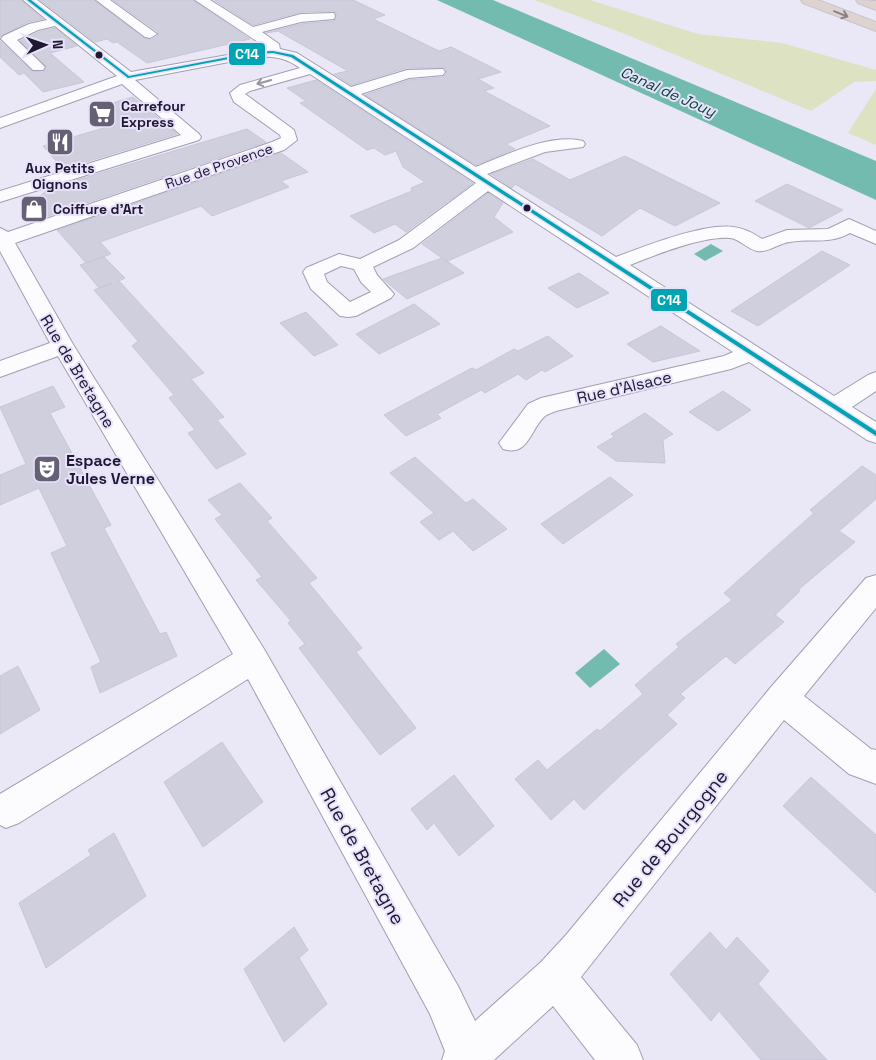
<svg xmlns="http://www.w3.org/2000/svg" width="876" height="1060" font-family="'Space Grotesk',sans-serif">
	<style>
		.green { fill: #dde2c3 }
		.water { fill: #73bbaf }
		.building { fill: #d0cfde; stroke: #c6c7d9 }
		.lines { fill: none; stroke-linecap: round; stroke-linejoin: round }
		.minor-casing { stroke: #a39eb0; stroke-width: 2 }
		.highway-casing { stroke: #c7c4ce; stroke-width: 2 }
		.minor { fill: #fcfbfe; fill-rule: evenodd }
		.highway { fill: #ded3ce; fill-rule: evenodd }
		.bus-1-casing { stroke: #e7e1fc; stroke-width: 3 }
		.bus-1 { fill: #00a4b2; fill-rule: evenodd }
		.oneway { stroke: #887f87 }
		.oneway2 { stroke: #9995a1 }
		.bus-dot { fill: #1f1830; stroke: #e7e1fc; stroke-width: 2 }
		.labels { text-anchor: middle; stroke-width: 4; stroke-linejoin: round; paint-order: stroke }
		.far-poi-label { font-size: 14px; font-weight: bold; fill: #1f1830; stroke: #e7e1fc; text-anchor: start }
		.far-street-label { font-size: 14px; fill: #1f1830; stroke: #e7e1fc }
		.far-water-label { font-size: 15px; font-style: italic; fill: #003f33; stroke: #e7e1fc }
		.street-label { font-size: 16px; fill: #1f1830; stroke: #e7e1fc }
		.poi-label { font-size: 16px; font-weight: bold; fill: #1f1830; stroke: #e7e1fc; text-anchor: start }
		.near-street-label { font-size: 19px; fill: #1f1830; stroke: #e7e1fc }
		.line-badge { stroke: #e7e1fc; stroke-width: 2 }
		.badge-label { font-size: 14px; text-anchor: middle; font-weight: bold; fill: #fff }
	</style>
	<rect width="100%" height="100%" fill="#eae7f6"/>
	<g class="green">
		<path d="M534,0H590L698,34L782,43L876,70V81L854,82L811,111L625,34Z"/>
		<path d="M876,89V145L848,133Z"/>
	</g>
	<g class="water">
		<path d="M437,0H493L876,161V200Z"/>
		<path d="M711,244L723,251L705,261L694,254Z"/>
		<path d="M604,649L620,664L590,688L575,673Z"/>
	</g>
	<g class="building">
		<path d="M0,0H21L43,19L28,22L0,37Z"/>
		<path d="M40,0H94L144,38L150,40L158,36V32L113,0H193L250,39L147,63L117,42L113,43L107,39L95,42Z"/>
		<path d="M214,0H353L385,15L373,19L439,51L451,47L501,72L478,79L494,88L484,91L550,126L506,144L515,149L476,165L365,95L409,80L443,77L447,73L445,68H406L351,85L334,74L348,71L278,31L266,33L301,24L334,21L337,17L335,11L301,12L253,25Z"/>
		<path d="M55,28L77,46L50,53L84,82L43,92L24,73L19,75L0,57V41L32,71L43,72L46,66L20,41L39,32Z"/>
		<path d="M316,80L473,183L406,232L395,224L374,233L350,216L412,191L411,188L425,182L403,167L396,151L385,155L374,148L367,150L300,103L306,101L287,88Z"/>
		<path d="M133,97L177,134L63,169L43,146L107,127L88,110Z"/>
		<path d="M247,129L266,142L45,217L30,200L40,196L48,189L51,193L77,184L74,181Z"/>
		<path d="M281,153L308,172L281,181L289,187L212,216L201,206L100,242L111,254L86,263L57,230Z"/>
		<path d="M625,156L720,203L675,226L640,208L602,236L515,184L512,188L491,174L533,159L570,180Z"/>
		<path d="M787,184L843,210L809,228L755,201Z"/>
		<path d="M488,193L503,203L494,217L513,232L448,261L444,259L464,273L407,299L383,279L442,258L422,244Z"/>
		<path d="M822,251L850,265L758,326L731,311Z"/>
		<path d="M104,257L125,278L119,281L204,373L191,379L224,417L217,420L246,454L216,469L188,433L195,430L169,398L174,395L132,346L138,341L94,290L112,283L99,288L80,265Z"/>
		<path d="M579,273L609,293L577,308L548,288Z"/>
		<path d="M414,304L440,324L379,354L356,334Z"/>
		<path d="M306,312L338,345L314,356L280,323Z"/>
		<path d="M661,326L673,334L700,351L653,362L627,344Z"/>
		<path d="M548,336L573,356L545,372L542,370L526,380L518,374L485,393L481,390L437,414L441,418L406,436L384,415L472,368L476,370L514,349L518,351Z"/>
		<path d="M53,386L65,407L50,413L111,525L104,528L160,634L166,632L177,656L100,693L91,667L101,662L51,553L67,546L39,488L0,505V475L26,464L0,407Z"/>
		<path d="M723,391L751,410L718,431L689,412Z"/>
		<path d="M645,413L673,434L663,440L665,463L616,461L597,447L614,437L611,434Z"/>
		<path d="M415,457L466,503L473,499L507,529L473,551L453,531L439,540L420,522L434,513L390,473Z"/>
		<path d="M862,466L876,475V499L839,531L855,542L798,590L800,591L775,615L784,622L735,664L726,656L680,694L685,698L667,715L677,724L621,775L584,810L574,799L551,820L515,779L538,760L547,770L597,729L600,731L643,694L635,685L679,647L676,644L732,600L724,593L814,513L810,510Z"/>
		<path d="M610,477L633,495L563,544L541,524Z"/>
		<path d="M240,483L272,518L267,521L317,578L309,583L362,648L356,652L416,728L380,755L299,648L305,644L288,623L291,621L256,580L262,577L215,519L222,515L208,500Z"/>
		<path d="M18,666L40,710L0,734V676Z"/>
		<path d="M222,742L263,802L203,847L164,782Z"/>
		<path d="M454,775L494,826L459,856L434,823L427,830L411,809Z"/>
		<path d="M811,777L876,835V893L783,806Z"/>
		<path d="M114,833L146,896L46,968L19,903L91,855L88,850Z"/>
		<path d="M294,927L308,950L299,958L327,1004L284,1042L244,969Z"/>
		<path d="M710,932L726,950L737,937L769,971L758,984L827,1060H761L719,1011L711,1021L670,974Z"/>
	</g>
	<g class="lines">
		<g class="minor-casing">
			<g id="minor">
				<path d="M23,0H37L131,72L267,48L195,0H210L253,27L301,14L334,13L335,16L334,19L301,22L262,32L279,44L280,49L297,53L351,87L407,70L443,69L445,72L443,75L409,78L361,94L476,167C505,155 551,133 583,141L585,144L583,147L545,152L487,174L616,257C645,246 704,223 733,227C744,228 753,233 762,239L787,230L828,229L849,219L876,231V244L850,233C828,245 813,238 790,242C779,243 768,253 757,251C747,249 740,239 730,238C703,236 655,255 630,265L834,396L868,375L876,372V391L852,407L876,422V443L867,440L749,362L731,369L556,411C553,412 548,414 545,416C530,429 529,457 503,449L499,443L528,404L541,398L724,356L733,352L488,191L413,248L373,267L377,275L394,294L391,298L356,316L348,317L340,316L311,289L303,272L306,268L339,254L360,259L399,240L476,183L310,74L250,91L245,94L294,130L297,140L284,150L15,243L74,346L264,649L458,986L475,1021L541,962L566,935L771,687L866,578L876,575V608L804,696L871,749L876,750V784L849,774L784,720L581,977L637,1045L643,1060H595L553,1006L494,1060H442L445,1051L430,1014L248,679L19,823L6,828L0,825V794L233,654L58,356L0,377V361L50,343L0,251V228L8,232L272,142L281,138L280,135L234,102L230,93L240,85L300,68C285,57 273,56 255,57L135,80L199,134L201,137L199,140L0,202V191L181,135L122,84L0,128V118L117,76L55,26L38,30L17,40L45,67L43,70H33L1,39L3,36L29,24L47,20ZM341,266L354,269L361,282L371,292L350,302L327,282L324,274Z"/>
				<path d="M96,0H110L157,34L150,38L145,37Z"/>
			</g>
		</g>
		<g class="highway-casing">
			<g id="highway">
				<path d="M801,0H818L876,22V31L803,3Z"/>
				<path d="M856,0L876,1V10L858,3Z"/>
			</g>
		</g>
		<use href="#minor" class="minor"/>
		<use href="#highway" class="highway"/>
		<g class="bus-1-casing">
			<path id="bus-1" d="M27,0H31L129,76L255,52L273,51L293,55L876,431V436L291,57L273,53L255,54L128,78Z"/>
		</g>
		<use href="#bus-1" class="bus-1"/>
	</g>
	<defs><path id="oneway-shaft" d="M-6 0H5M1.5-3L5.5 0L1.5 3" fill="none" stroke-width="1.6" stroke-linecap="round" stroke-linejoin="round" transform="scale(1.25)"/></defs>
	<use class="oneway" href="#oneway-shaft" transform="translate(841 14) rotate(22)"/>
	<use class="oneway2" href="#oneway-shaft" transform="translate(264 82) rotate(164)"/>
	<defs>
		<g id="supermarket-square" transform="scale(1.4375)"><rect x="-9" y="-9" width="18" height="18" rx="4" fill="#666075" stroke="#e7e1fc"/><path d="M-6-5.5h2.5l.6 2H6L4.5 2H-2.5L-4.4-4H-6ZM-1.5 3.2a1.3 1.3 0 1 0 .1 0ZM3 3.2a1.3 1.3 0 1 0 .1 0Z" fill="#fff"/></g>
		<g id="restaurant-square" transform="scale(1.4375)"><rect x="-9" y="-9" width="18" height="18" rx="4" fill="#666075" stroke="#e7e1fc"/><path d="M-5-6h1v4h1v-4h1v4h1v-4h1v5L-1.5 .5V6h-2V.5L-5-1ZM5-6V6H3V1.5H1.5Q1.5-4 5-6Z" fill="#fff"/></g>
		<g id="shop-square" transform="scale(1.4375)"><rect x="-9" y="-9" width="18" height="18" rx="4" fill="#666075" stroke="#e7e1fc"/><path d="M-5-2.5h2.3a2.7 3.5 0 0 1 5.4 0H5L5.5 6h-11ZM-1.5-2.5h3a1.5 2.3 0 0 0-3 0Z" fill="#fff"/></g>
		<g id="theatre-square" transform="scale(1.4375)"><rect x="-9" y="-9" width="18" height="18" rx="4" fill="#666075" stroke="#e7e1fc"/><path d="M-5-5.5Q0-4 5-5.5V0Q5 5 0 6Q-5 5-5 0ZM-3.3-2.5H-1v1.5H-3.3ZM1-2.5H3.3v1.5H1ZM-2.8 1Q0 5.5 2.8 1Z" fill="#fff"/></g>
	</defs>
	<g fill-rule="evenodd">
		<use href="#supermarket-square" x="102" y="114"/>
		<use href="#restaurant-square" x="60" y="142"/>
		<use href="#shop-square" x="34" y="209"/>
		<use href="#theatre-square" x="47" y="469"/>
	</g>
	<g class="bus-dot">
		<circle cx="99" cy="55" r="4.5"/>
		<circle cx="527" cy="208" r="4.5"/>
	</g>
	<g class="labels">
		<g class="far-poi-label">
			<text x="121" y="111">Carrefour<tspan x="121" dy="16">Express</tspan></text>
			<text x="60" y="173" text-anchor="middle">Aux Petits<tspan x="60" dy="16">Oignons</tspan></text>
			<text x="53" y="214">Coiffure d'Art</text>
		</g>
		<g class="far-street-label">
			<text transform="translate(219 166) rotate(-19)" y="5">Rue de Provence</text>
		</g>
		<g class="far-water-label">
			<text transform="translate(668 92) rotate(24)" y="5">Canal de Jouy</text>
		</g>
		<g class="street-label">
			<text transform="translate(78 371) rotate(59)" y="6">Rue de Bretagne</text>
			<text transform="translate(624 387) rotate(-13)" y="6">Rue d'Alsace</text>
		</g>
		<g class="poi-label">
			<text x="66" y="466">Espace<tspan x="66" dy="18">Jules Verne</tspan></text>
		</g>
		<g class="near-street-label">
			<text transform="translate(670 838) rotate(-51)" y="7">Rue de Bourgogne</text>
			<text transform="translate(363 856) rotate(61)" y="7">Rue de Bretagne</text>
		</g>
	</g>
	<g class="line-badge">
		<rect x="228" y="42" width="38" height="24" rx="5" fill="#00a4b2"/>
		<rect x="650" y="288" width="38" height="24" rx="5" fill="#00a4b2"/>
	</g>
	<g class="badge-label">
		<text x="247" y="59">C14</text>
		<text x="669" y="305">C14</text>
	</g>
	<g transform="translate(45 45) rotate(88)" stroke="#e7e1fc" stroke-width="4" paint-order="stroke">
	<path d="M0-4L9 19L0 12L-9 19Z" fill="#1f1830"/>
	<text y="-8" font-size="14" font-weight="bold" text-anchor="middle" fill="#1f1830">N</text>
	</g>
</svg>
